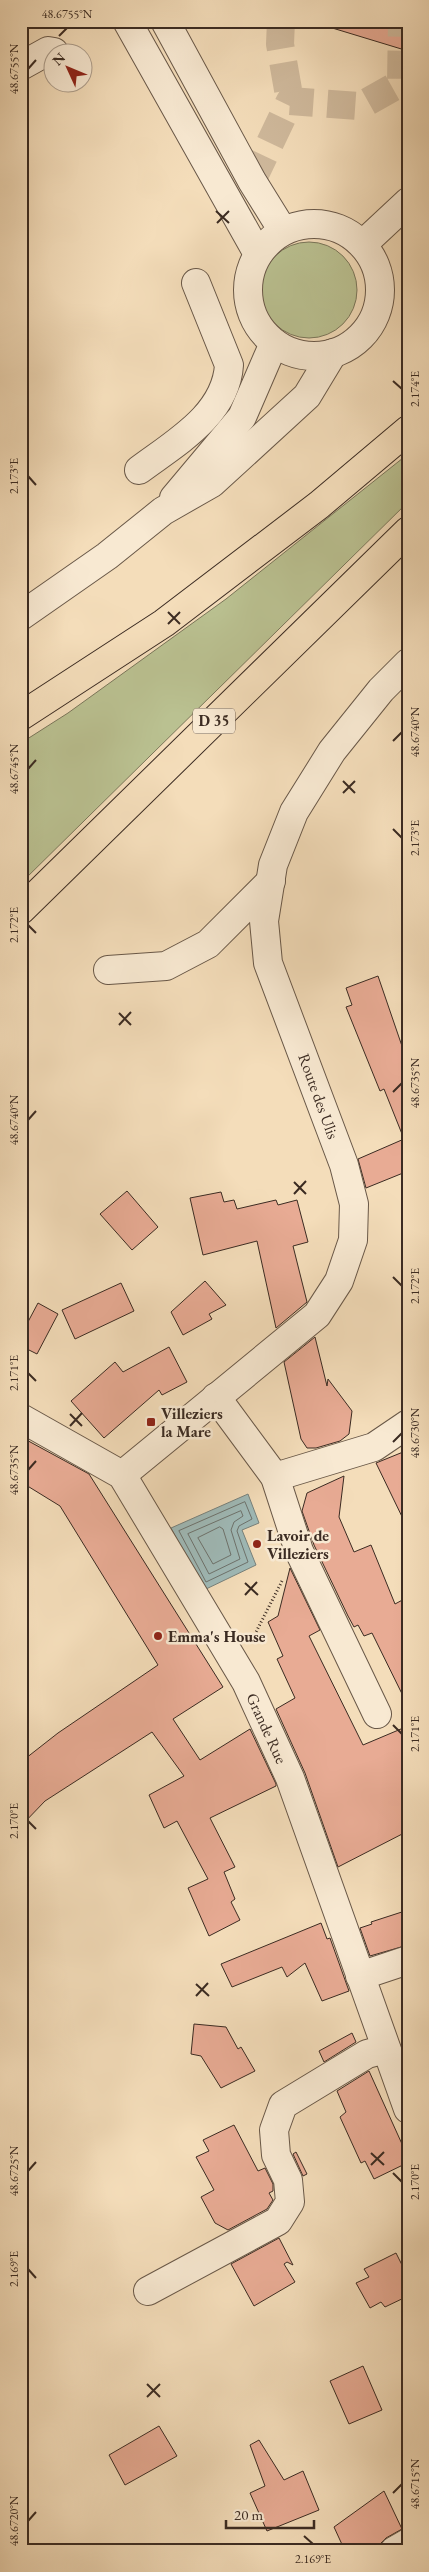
<svg xmlns="http://www.w3.org/2000/svg" width="429" height="2572" font-family="'EB Garamond',serif">
	<style>
		.green { fill: #bac191; stroke: #7a765a }
		.water { fill: #9fbab8; stroke: #77817c }
		.lines { fill: none; stroke-linecap: round; stroke-linejoin: round }
		.shore { stroke: #6d726d; stroke-width: 1 }
		.building { fill: #e8ab94; stroke: #3b2b22 }
		.minor-tunnel { stroke: #cfb99c; stroke-width: 28; stroke-dasharray: 28 14; stroke-linecap: butt }
		.minor-casing { stroke: #695848; stroke-width: 30 }
		.major-casing { stroke: #3b2b22; stroke-width: 30 }
		.path { stroke: #3b2b22; stroke-width: 3; stroke-dasharray: 1 2.5; stroke-linecap: butt }
		.minor { stroke: #f8e9d2; stroke-width: 28 }
		.major { stroke: #f4ddba; stroke-width: 28 }
		.ticks { fill: none; stroke: #3b2b22; stroke-width: 2 }
		.poi-dot { fill: #8f2418; stroke: #f8e9d2; stroke-width: 2 }
		.labels { text-anchor: middle; stroke-width: 5; stroke-linejoin: round; paint-order: stroke }
		.shield { fill: #f8e9d2; stroke: #746457; stroke-width: 1 }
		.shield-label { font-size: 15px; font-weight: bold; fill: #3b2b22 }
		.street-label { font-size: 16px; fill: #3b2b22; stroke: #f8e9d2 }
		.poi-label { font-size: 16px; font-weight: bold; fill: #3b2b22; stroke: #f8e9d2; text-anchor: start }
		.neatline { fill: none; stroke: #3b2b22; stroke-width: 2 }
		.ticks-label { font-size: 12px; text-anchor: middle; fill: #3b2b22 }
	</style>
	<rect width="100%" height="100%" fill="#f4ddba"/>
	<filter id="stains"><feTurbulence type="fractalNoise" baseFrequency=".004" numOctaves="4"/><feColorMatrix values="0 0 0 0 .2 0 0 0 0 .09 0 0 0 0 .02 0 0 0 .5 -.17"/></filter>
	<radialGradient id="worn" r=".72"><stop offset=".6" stop-color="#630" stop-opacity="0"/><stop offset="1" stop-color="#630" stop-opacity=".3"/></radialGradient>
	<g class="green">
		<circle cx="309" cy="290" r="48"/>
		<path d="M408,454V502L21,883V743L68,713L226,599Z"/>
	</g>
	<path class="water" d="M248,1494L259,1523L242,1530L256,1565L204,1590L171,1528Z"/>
	<g class="lines">
		<g class="shore">
			<path d="M245,1502L252,1519L239,1526L237,1531L248,1562L206,1582L179,1531Z"/>
			<path d="M241,1511L243,1516L234,1522L231,1530L240,1559L209,1574L188,1534Z"/>
			<path d="M220,1527L223,1529L231,1555L213,1564L198,1538Z"/>
		</g>
	</g>
	<g class="building">
		<path d="M330,21H408V51L329,27Z"/>
		<path d="M378,976L403,1049L408,1047V1171L366,1188L358,1159L404,1139L384,1089L380,1091L346,1007L352,1005L346,988Z"/>
		<path d="M127,1191L158,1227L132,1250L100,1214Z"/>
		<path d="M221,1192L224,1202L234,1200L237,1209L276,1200L278,1205L297,1200L308,1242L293,1246L307,1302L276,1328L257,1241L203,1255L190,1198Z"/>
		<path d="M205,1281L226,1305L209,1314L212,1319L183,1335L171,1312Z"/>
		<path d="M121,1283L134,1311L75,1339L62,1310Z"/>
		<path d="M38,1303L58,1314L37,1354L21,1346V1335Z"/>
		<path d="M315,1337L327,1386L328,1379L352,1411L349,1434L340,1441L316,1448H307L301,1439L284,1362Z"/>
		<path d="M169,1347L187,1382L162,1395L159,1390L104,1438L71,1401L115,1362L123,1372Z"/>
		<path d="M21,1437L89,1474L223,1687L173,1719L200,1760L250,1729L276,1784V1786L210,1818L235,1867L224,1872L235,1899L231,1902L240,1920L209,1936L188,1888L208,1879L177,1821L164,1828L149,1795L184,1776L152,1732L45,1801L21,1826V1762L58,1733L158,1665L60,1506L21,1482Z"/>
		<path d="M408,1450V1529L376,1463Z"/>
		<path d="M344,1476L339,1517L354,1552L371,1545L395,1604L408,1597V1706L372,1633L364,1636L358,1625L354,1627L348,1616L314,1545L302,1511L307,1493Z"/>
		<path d="M290,1568L320,1630L309,1636L363,1745L408,1726V1831L338,1867L305,1773L276,1709L295,1698L277,1659L283,1656L268,1622L278,1616Z"/>
		<path d="M408,1910V1945L370,1956L360,1928L372,1924L371,1922Z"/>
		<path d="M321,1923L327,1939L330,1938L349,1991L322,2001L305,1963L287,1977L282,1967L232,1987L221,1964Z"/>
		<path d="M194,2024L226,2027L238,2049L241,2047L255,2071L221,2088L201,2056L191,2054Z"/>
		<path d="M352,2033L356,2042L324,2062L319,2051Z"/>
		<path d="M369,2071L402,2144L407,2163L374,2179L365,2161L361,2163L340,2117L346,2112L337,2091Z"/>
		<path d="M234,2125L258,2171L265,2168L273,2184V2191L269,2193L273,2200L267,2209L228,2230L215,2223L201,2197L214,2190L196,2157L209,2151L203,2140Z"/>
		<path d="M296,2152L307,2174L303,2176L293,2154Z"/>
		<path d="M279,2238L293,2265L287,2262L284,2264L295,2282L254,2306L231,2264Z"/>
		<path d="M396,2253L408,2277V2296L385,2307L381,2302L370,2308L356,2283L369,2277L364,2269Z"/>
		<path d="M363,2366L382,2410L349,2424L330,2381Z"/>
		<path d="M159,2426L177,2456L125,2485L109,2455Z"/>
		<path d="M259,2440L284,2480L303,2471L319,2510L267,2531L250,2493L265,2486L250,2445Z"/>
		<path d="M384,2491L402,2529L386,2538L380,2544L378,2551H345L334,2527Z"/>
	</g>
	<g class="lines">
		<g class="minor-tunnel">
			<path d="M281,21L280,44L290,101"/>
			<path d="M252,181L290,101L360,106L401,83L402,21"/>
		</g>
		<g class="minor-casing">
			<g id="minor">
				<path d="M127,21L258,254"/>
				<path d="M165,21L252,181L283,231"/>
				<path d="M21,66L48,51L54,52"/>
				<circle cx="314" cy="290" r="66"/>
				<path d="M363,244L408,202"/>
				<path d="M139,470C175,443 226,415 229,365L196,283"/>
				<path d="M174,498L242,417L274,343"/>
				<path d="M21,616L107,556L163,511L212,483L307,396L333,353"/>
				<path d="M108,970L166,966L208,944L271,881"/>
				<path d="M216,1397L275,1477L299,1551L377,1714"/>
				<path id="s1" d="M21,1418L122,1475L246,1682L290,1778L408,2109"/>
				<path d="M122,1475L317,1315L339,1281L353,1240L354,1204L344,1165L268,963L264,921L273,865L294,812L332,751L381,690L408,663"/>
				<path d="M275,1477L374,1447L408,1424"/>
				<path d="M360,1976L408,1960"/>
				<path d="M148,2291L278,2221L290,2202L288,2180L276,2155L274,2130L283,2105L367,2054L386,2049"/>
				<path d="M394,2551L408,2543"/>
			</g>
		</g>
		<g class="major-casing">
			<g id="major">
				<path d="M21,716L164,623L319,505L408,430"/>
				<path d="M21,910L408,531"/>
			</g>
		</g>
		<path class="path" d="M253,1638L282,1581"/>
		<use href="#minor" class="minor"/>
		<use href="#major" class="major"/>
	</g>
	<path class="ticks" d="M59,36L67,28M28,69L36,60M216,211L229,223M217,223L229,211M393,381L402,389M28,476L36,485M168,612L180,624M168,624L180,612M393,741L402,732M28,769L36,760M343,781L355,793M343,793L355,781M393,829L402,838M28,925L36,933M119,1013L131,1025M119,1025L131,1012M393,1092L402,1083M28,1120L36,1111M294,1182L306,1194M294,1194L306,1181M393,1277L402,1286M28,1373L36,1381M70,1414L82,1426M70,1426L82,1413M393,1442L402,1433M28,1470L36,1461M245,1583L258,1595M245,1595L257,1582M393,1725L402,1734M28,1821L36,1829M196,1984L209,1996M196,1996L208,1983M371,2153L384,2165M371,2165L384,2152M28,2171L36,2162M393,2173L402,2182M28,2269L36,2278M147,2384L160,2397M147,2397L160,2384M393,2493L402,2484M28,2521L36,2512M304,2536L313,2544"/>
	<g class="poi-dot">
		<rect x="146" y="1417" width="10" height="10" rx="2.5"/>
		<circle cx="257" cy="1544" r="5"/>
		<circle cx="158" cy="1636" r="5"/>
	</g>
	<g class="labels">
		<rect class="shield" x="193" y="708.5" width="42" height="25" rx="4"/>
		<g class="shield-label">
			<text x="214" y="726">D 35</text>
		</g>
		<g class="street-label">
			<text transform="translate(319 1096) rotate(70)" y="6">Route des Ulis</text>
			<text dy="6" stroke="none"><textPath href="#s1" startOffset="408">Grande Rue</textPath></text>
		</g>
		<g class="poi-label">
			<text x="161" y="1419">Villeziers<tspan x="161" dy="18">la Mare</tspan></text>
			<text x="267" y="1541">Lavoir de<tspan x="267" dy="18">Villeziers</tspan></text>
			<text x="168" y="1642">Emma's House</text>
		</g>
	</g>
	<rect width="429" height="2572" fill="none" stroke="#f4ddba" stroke-width="55"/>
	<g transform="translate(68 68) rotate(314)"><circle r="24" fill="#f8e9d2" stroke="#ac9d8c"/>
	<path d="M0-4L9 19L0 12L-9 19Z" fill="#8f2418"/>
	<text y="-8" font-size="14" font-weight="bold" text-anchor="middle" fill="#3b2b22">N</text>
	</g>
	<path d="M226 2520v8h88v-8" fill="none" stroke="#3b2b22" stroke-width="2.5"/>
	<text x="234" y="2520" font-size="15" fill="#3b2b22" stroke="#f8e9d2" stroke-width="4" paint-order="stroke">20 m</text>
	<rect x="28" y="28" width="374" height="2516" class="neatline"/>
	<g class="ticks-label">
		<text x="67" y="18">48.6755°N</text>
		<text transform="translate(14 69) rotate(-90)" y="4">48.6755°N</text>
		<text transform="translate(415 389) rotate(-90)" y="4">2.174°E</text>
		<text transform="translate(14 476) rotate(-90)" y="4">2.173°E</text>
		<text transform="translate(415 732) rotate(-90)" y="4">48.6740°N</text>
		<text transform="translate(14 769) rotate(-90)" y="4">48.6745°N</text>
		<text transform="translate(415 838) rotate(-90)" y="4">2.173°E</text>
		<text transform="translate(14 925) rotate(-90)" y="4">2.172°E</text>
		<text transform="translate(415 1083) rotate(-90)" y="4">48.6735°N</text>
		<text transform="translate(14 1120) rotate(-90)" y="4">48.6740°N</text>
		<text transform="translate(415 1286) rotate(-90)" y="4">2.172°E</text>
		<text transform="translate(14 1373) rotate(-90)" y="4">2.171°E</text>
		<text transform="translate(415 1433) rotate(-90)" y="4">48.6730°N</text>
		<text transform="translate(14 1470) rotate(-90)" y="4">48.6735°N</text>
		<text transform="translate(415 1734) rotate(-90)" y="4">2.171°E</text>
		<text transform="translate(14 1821) rotate(-90)" y="4">2.170°E</text>
		<text transform="translate(14 2171) rotate(-90)" y="4">48.6725°N</text>
		<text transform="translate(415 2182) rotate(-90)" y="4">2.170°E</text>
		<text transform="translate(14 2269) rotate(-90)" y="4">2.169°E</text>
		<text transform="translate(415 2484) rotate(-90)" y="4">48.6715°N</text>
		<text transform="translate(14 2521) rotate(-90)" y="4">48.6720°N</text>
		<text x="313" y="2563">2.169°E</text>
	</g>
	<rect width="100%" height="100%" filter="url(#stains)"/>
	<rect width="100%" height="100%" fill="url(#worn)"/>
</svg>
